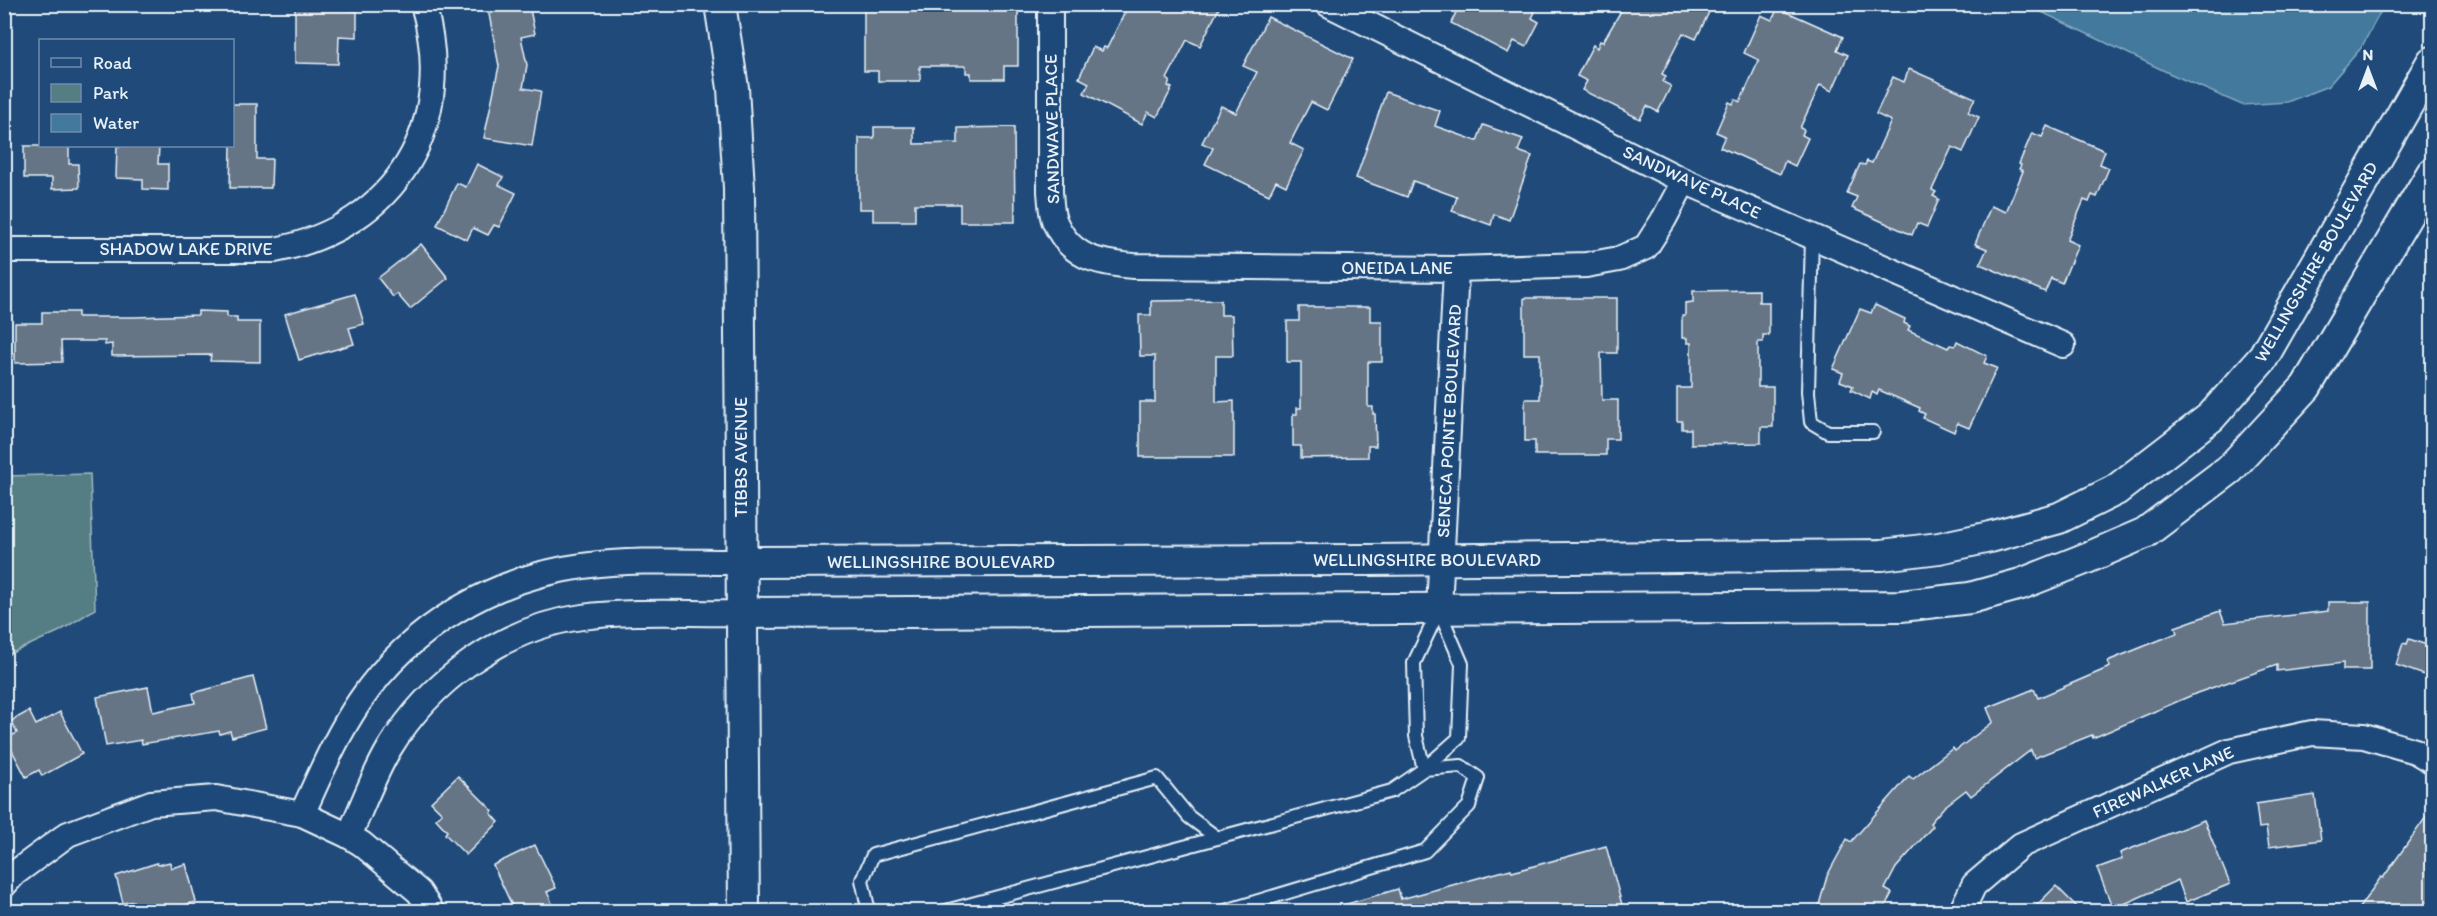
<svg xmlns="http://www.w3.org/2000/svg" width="2437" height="916" font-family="Itim,sans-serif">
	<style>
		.green { fill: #557d84; stroke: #9eb7be; stroke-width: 1.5 }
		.water { fill: #42799d; stroke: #84a9c1; stroke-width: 1.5 }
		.building { fill: #667586; stroke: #e8f1f8; stroke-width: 1.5 }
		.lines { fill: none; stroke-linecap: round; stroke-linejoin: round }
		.service-casing { stroke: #e8f1f8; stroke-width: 16 }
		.minor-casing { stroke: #e8f1f8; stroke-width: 28 }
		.tertiary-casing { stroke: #e8f1f8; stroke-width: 34 }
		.service { stroke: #1f4a7a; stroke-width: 12 }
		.minor { stroke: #1f4a7a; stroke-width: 24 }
		.tertiary { stroke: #1f4a7a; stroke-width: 30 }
		.labels { text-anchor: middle; stroke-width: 4.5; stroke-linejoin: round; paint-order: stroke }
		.street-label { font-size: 18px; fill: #e8f1f8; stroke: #1f4a7a }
	</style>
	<rect width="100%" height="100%" fill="#1f4a7a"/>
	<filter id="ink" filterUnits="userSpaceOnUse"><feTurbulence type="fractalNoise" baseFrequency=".0167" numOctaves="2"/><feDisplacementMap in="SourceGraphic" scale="12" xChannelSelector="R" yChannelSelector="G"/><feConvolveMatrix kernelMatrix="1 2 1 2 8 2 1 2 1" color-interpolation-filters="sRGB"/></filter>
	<g filter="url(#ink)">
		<path class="green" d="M90,474L95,609L60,631L5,656V476Z"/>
		<path class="water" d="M2027,5H2384L2361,48L2328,86L2287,102L2242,105L2171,74Z"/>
		<g class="building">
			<path d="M321,4H349V10L357,11V37L339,36L338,64L295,63V8H321Z"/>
			<path d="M487,4H529L535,34L521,37L527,65L523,88L541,91L532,146L484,138L499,66Z"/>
			<path d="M864,4H1018V66H1004V79H971V73H966V66H920V81H878V71H864Z"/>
			<path d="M1129,4H1221L1200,46L1187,40L1167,79L1170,81L1168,86L1172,88L1157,117L1148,112L1142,124L1084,93L1089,83L1079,78L1093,47L1102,51L1104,47L1107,48Z"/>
			<path d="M1460,4H1524L1535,12L1532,18L1539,22L1526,47L1514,41L1508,53L1451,23Z"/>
			<path d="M1625,4H1713L1696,39L1683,33L1662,74L1666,76L1663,82L1671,86L1658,112L1647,106L1640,119L1582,90L1587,81L1577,76L1593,45L1597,48L1600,41L1603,42Z"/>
			<path d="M1778,8L1843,37L1837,50L1848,55L1832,91L1820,85L1800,128L1804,130L1802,135L1808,138L1795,166L1785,161L1780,174L1720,147L1725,136L1716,132L1729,102L1733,104L1735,99L1740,102L1759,60L1744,53L1761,15L1772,20Z"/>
			<path d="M1268,17L1353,59L1327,110L1311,102L1290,143L1304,150L1286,186L1276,181L1269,195L1205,164L1213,148L1202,143L1221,106L1236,113L1257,72L1243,66Z"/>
			<path d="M1909,69L1975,98L1968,112L1979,117L1963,152L1952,147L1932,190L1936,192L1933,196L1939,199L1927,227L1917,223L1912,235L1852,208L1857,197L1847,193L1860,164L1865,165L1867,161L1872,163L1891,121L1876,114L1893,77L1904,82Z"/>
			<path d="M1386,92L1440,111L1435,126L1477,141L1483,125L1523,139L1518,151L1532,156L1509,220L1494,214L1491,225L1452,211L1457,197L1413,181L1407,197L1356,178Z"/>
			<path d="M232,104H257V159H272L271,188H230Z"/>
			<path d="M2047,126L2105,151L2100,164L2109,168L2097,197L2092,195L2089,202L2084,200L2067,240L2078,245L2062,283L2051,278L2045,292L1980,264L1987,249L1975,244L1991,206L2006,212L2023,171L2019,169L2021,165L2019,164L2032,133L2042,137Z"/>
			<path d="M874,127H914V144L958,143V128L1014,127L1015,222H960V204H915V221H873V209H859V138H874Z"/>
			<path d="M24,146H69V164H78L79,188L52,189V178H24Z"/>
			<path d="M117,146H159L158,164H168V190L143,189V179L116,178Z"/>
			<path d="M477,164L503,177L499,185L516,193L499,227L494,225L488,235L473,228L467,240L437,225L457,183L466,187Z"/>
			<path d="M421,244L448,278L410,309L397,294L393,297L378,278Z"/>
			<path d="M1759,290V302H1769V335H1763V342H1758V387H1773V427H1761V443L1691,444V429H1682V421H1677V388H1691V343H1687V338H1682V316H1685V303L1693,302V291Z"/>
			<path d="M355,294L364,324L349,328L354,344L299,360L285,314Z"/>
			<path d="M1524,298H1617V353H1601L1602,400H1618V439H1606V455H1535V441H1525V399H1540V354H1524Z"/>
			<path d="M1221,300V315H1232L1233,356H1216V402L1234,401V457H1140V402H1155V356H1140L1139,315H1151V301Z"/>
			<path d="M1875,305L1905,319L1904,323L1910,326L1908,330L1948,348L1950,345L1955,346L1957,341L1987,356L1984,363L1997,368L1969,428L1957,423L1954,432L1923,418L1925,414L1919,411L1920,408L1879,390L1877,395L1872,392L1870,399L1851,390L1853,386L1840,381L1843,373L1833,369L1860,309L1871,313Z"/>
			<path d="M1299,307H1370V321H1382V362H1368V407H1373V414H1375L1376,446H1368V457L1301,458V446H1293V414H1297V408H1301V362H1287V321H1299Z"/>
			<path d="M198,311L227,312V317H237V322H260V362L210,361L211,355L112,356V344L105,345V341H61L62,362L15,363V323H42V312H78V317H134L198,315Z"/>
			<path d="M2328,602H2370V670H2343V663L2277,671V665L2197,693L2093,738L2092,735L2034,758L2031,750L1971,796L1966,790L1944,807L1930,823L1933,826L1896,868L1885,889L1892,893L1882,912H1817L1827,876L1847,839L1851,842L1909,776L1913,779L1953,748L1955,751L1993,722L1987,708L2034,689L2038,698L2110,667L2108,662L2110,660L2177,633L2175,627L2220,611L2225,623L2328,611Z"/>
			<path d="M2409,639L2433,647V675L2427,674V676L2396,665L2403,643L2407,644Z"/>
			<path d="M253,677L266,728L232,737L230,731L220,734L219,731L142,744L141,740L106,746L97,697L148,687L153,712L195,703L193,693Z"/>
			<path d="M29,711L36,725L60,712L82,754L42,776L39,770L26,777L6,739L17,733L11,721Z"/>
			<path d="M458,776L493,811L491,813L499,822L466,855L445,834L447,831L436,819L442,813L431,802Z"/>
			<path d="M2315,795L2321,840L2269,847L2266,827L2259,828L2256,804Z"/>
			<path d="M2433,807V912H2356L2381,877L2383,878Z"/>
			<path d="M2204,820L2230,884L2186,902L2178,880L2113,909L2097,868L2122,859L2120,853Z"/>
			<path d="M535,845L556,888L547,892L556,912H515L493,865Z"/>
			<path d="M1606,846L1624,912H1341L1340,906L1398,889L1401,899L1511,869L1512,872Z"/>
			<path d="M170,862L171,868L186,864L196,902L158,912H136L133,901L123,903L116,876L157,863L158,865Z"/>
			<path d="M2056,886L2082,912H2030Z"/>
		</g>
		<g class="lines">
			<g class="service-casing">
				<g id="service">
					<path d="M1812,236L1808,392L1811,422L1828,432H1873"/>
					<path d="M1424,769L1416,736L1414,663L1439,610"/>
					<path d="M869,912L862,880L873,855L1157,778L1189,817L1216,837"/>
					<path d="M942,912L1392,791L1424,769L1459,738L1462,664L1439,610"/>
					<path d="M1222,912L1425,851L1469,806L1478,778L1461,766L1424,769"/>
				</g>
			</g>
			<g class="minor-casing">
				<g id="minor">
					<path d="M1050,4V192C1051,201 1051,212 1054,220C1070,258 1097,263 1134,266L1456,269L1586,265L1619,259L1646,247L1664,219L1684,181"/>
					<path d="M1328,4L1684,181L2063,345"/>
					<path d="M4,250H275C397,226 458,124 423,4"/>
					<path d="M1439,609L1456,269"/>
					<path d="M302,814C320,775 336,736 360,701C410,627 495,577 583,566C634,559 689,562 741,562"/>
					<path d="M349,836C362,807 373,776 389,749C430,681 502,628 582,617C634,610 689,614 742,613"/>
					<path d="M4,885L15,873L68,834L151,803L216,798L302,814L349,836L362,844L419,892L432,912"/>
					<path d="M1961,912L1974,885L2021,845L2229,751L2312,733L2364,736L2415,751L2432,761"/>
				</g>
			</g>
			<g class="tertiary-casing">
				<g id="tertiary">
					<path d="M720,4L733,88L739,188L744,912"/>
					<path d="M741,562L1369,560L1882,555L1939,548L1990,537L2059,518L2116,490L2211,417L2262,359L2432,62"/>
					<path d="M742,613L1901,606L1970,598L2021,584L2087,558L2145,533L2230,469L2306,387L2432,173"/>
				</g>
			</g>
			<use href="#service" class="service"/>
			<use href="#minor" class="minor"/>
			<use href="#tertiary" class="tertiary"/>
		</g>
	</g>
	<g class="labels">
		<g class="street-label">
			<text transform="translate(1052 129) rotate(-91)" y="6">SANDWAVE PLACE</text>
			<text transform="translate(1692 182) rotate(25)" y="6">SANDWAVE PLACE</text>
			<text x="186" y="255">SHADOW LAKE DRIVE</text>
			<text transform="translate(2316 262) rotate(-60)" y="6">WELLINGSHIRE BOULEVARD</text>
			<text x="1397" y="274">ONEIDA LANE</text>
			<text transform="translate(1449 421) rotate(-87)" y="6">SENECA POINTE BOULEVARD</text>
			<text transform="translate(741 457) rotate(-90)" y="6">TIBBS AVENUE</text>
			<text x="1427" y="566">WELLINGSHIRE BOULEVARD</text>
			<text x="941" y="568">WELLINGSHIRE BOULEVARD</text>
			<text transform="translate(2163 782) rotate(-24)" y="6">FIREWALKER LANE</text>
		</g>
	</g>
	<rect width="2437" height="916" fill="none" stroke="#1f4a7a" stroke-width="24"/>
	<rect x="12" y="12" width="2413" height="892" fill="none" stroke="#e8f1f8" stroke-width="2" filter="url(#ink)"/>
	<rect x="39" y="39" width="195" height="108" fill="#1f4a7a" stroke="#6f8dac" stroke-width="1.5"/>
	<rect x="51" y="58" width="30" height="9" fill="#1f4a7a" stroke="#6f8dac" stroke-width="1.5"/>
	<text x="93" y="69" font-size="18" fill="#e8f1f8">Road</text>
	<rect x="51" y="84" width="30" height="18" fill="#557d84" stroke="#6f8dac" stroke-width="1.5"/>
	<text x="93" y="99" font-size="18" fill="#e8f1f8">Park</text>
	<rect x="51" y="114" width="30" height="18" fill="#42799d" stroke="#6f8dac" stroke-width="1.5"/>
	<text x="93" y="129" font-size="18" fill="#e8f1f8">Water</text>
	<g transform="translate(2368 69)" stroke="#1f4a7a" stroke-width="4.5" paint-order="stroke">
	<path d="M0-4.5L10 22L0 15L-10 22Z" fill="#e8f1f8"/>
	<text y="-9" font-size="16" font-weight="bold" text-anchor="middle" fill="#e8f1f8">N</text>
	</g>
</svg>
